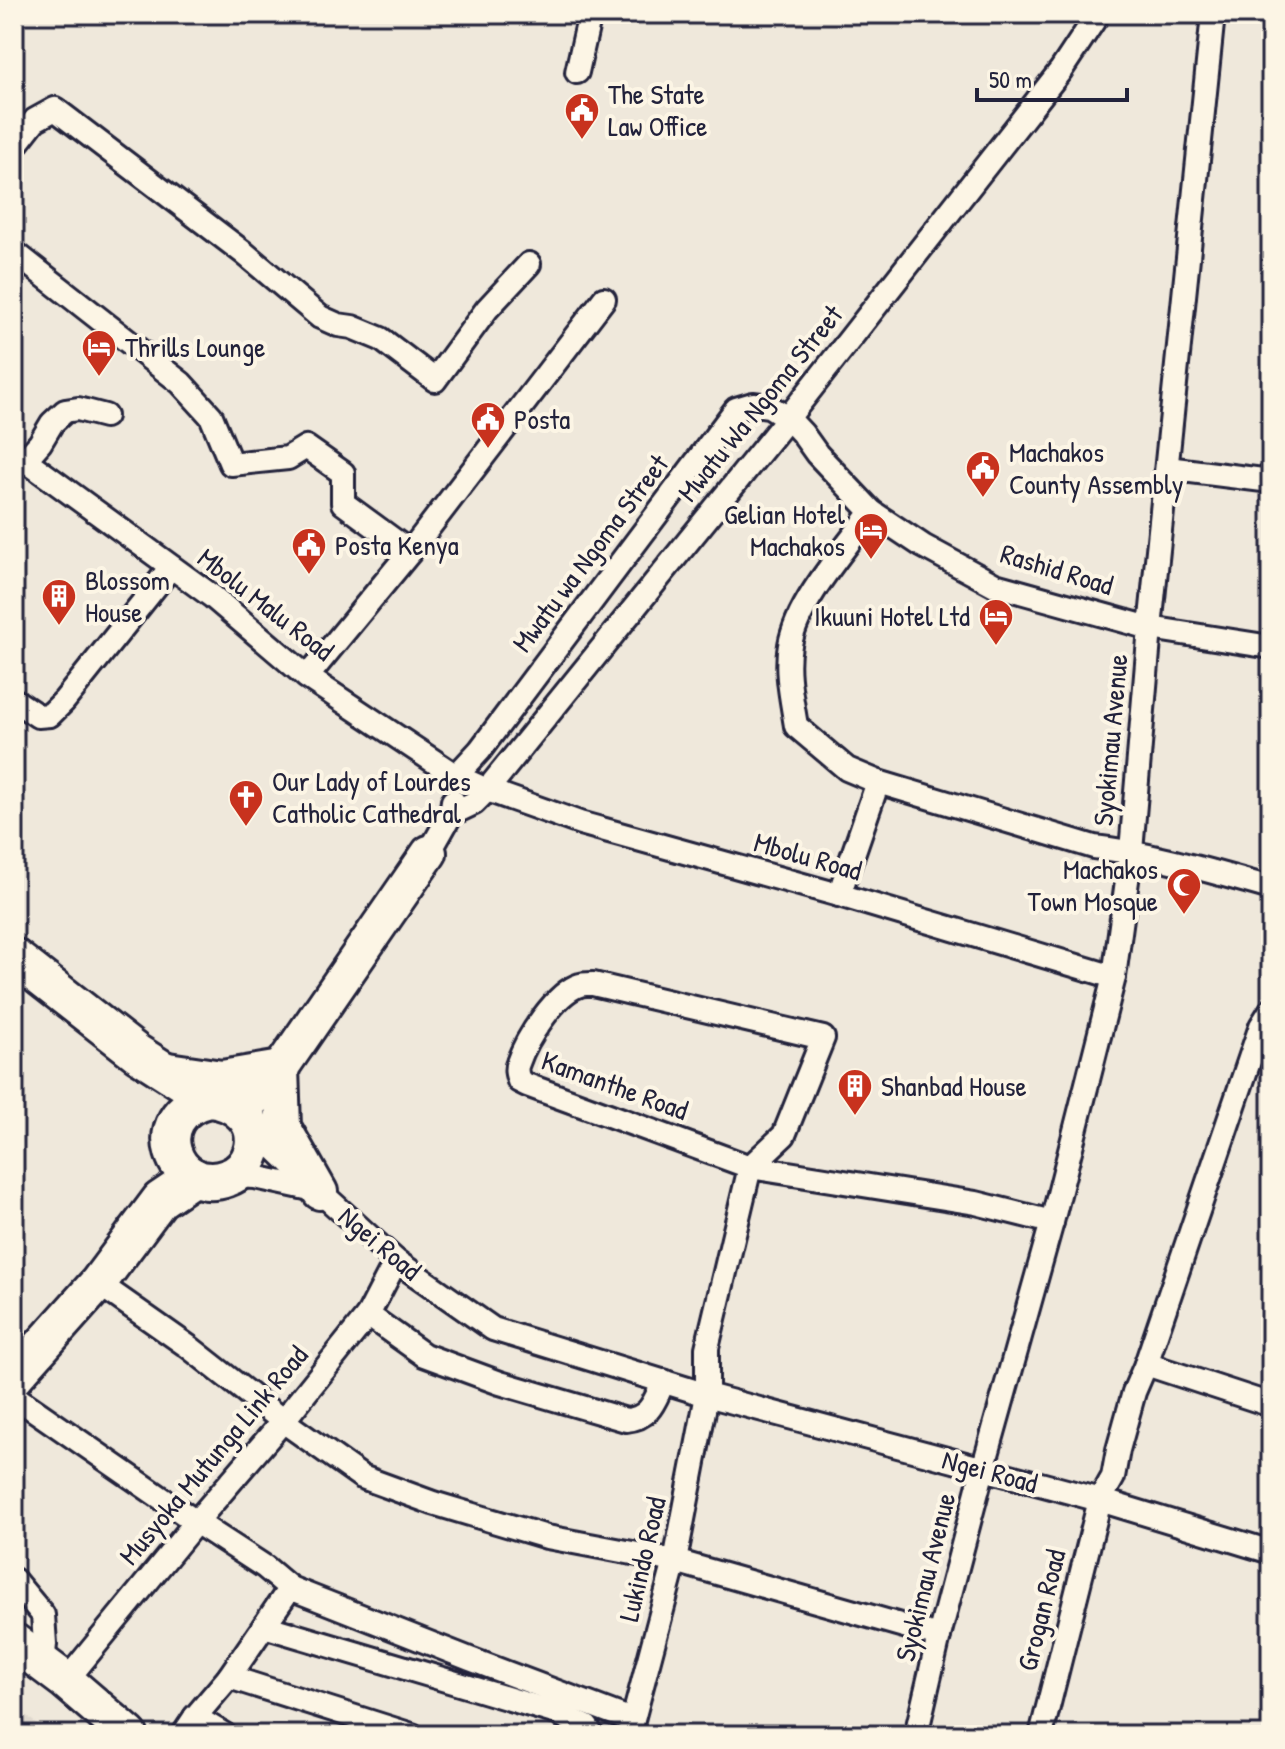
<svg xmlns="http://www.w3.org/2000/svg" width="1285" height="1749" font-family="'Patrick Hand',sans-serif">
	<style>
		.built { fill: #e0d9cf }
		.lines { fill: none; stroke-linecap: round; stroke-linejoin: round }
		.minor-casing { stroke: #22223b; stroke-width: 28 }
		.primary-casing { stroke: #22223b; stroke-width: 40 }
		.trunk-casing { stroke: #22223b; stroke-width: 42 }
		.minor { stroke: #fcf5e5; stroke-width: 22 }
		.primary { stroke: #fcf5e5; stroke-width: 34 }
		.trunk { stroke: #fcf5e5; stroke-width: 36 }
		.labels { text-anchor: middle; stroke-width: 8; stroke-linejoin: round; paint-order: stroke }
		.poi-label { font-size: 28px; fill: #22223b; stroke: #fcf5e5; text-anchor: start }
		.street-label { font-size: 28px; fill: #22223b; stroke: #fcf5e5 }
	</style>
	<rect width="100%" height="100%" fill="#efe8db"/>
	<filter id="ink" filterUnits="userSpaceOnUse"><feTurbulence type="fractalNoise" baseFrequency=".0125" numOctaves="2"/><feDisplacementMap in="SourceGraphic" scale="16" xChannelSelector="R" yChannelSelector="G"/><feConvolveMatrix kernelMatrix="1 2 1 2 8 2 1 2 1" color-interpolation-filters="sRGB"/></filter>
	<g filter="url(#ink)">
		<path class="built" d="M14,1706L51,1735H14Z"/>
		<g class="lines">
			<g class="minor-casing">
				<g id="minor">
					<path d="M577,72L590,14"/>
					<path d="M14,147L35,120L55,109L244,253L320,317L338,325L352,327L381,339L435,380L487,309L529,264"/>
					<path d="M14,252L181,383L211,416L231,464L288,458L306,447L343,473V503L410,552"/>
					<path d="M14,452L213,597L307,677L456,776L487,790L580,823L839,895L1114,977"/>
					<path d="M25,460L40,443L52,423L65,411L78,409L105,416"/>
					<path d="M1167,468L1271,481"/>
					<path d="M872,512C846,548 797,602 790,645C785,671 792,700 796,726L847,769L878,782L1094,847C1155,854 1212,872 1271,888"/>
					<path d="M307,677L410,552L604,299"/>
					<path d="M14,700L38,716L50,715L64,701L171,567"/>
					<path d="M456,776L480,750L736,409L753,404L769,406L788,418L802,433L817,454L872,512L923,546L995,585L1150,628L1271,647"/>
					<path d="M451,814L474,803L487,790L788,418L1061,70L1098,14"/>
					<path d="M429,853L451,814L453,801"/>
					<path d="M839,895L878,782"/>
					<path d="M1271,1010L1261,1026L1146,1364L1271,1405"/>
					<path d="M251,1125L328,1199L396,1261L493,1329L707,1395L1100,1500L1271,1552"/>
					<path d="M233,1176L255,1177L315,1190"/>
					<path d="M98,1283L189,1347L283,1421L362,1477L433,1503L547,1537L675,1561L939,1636"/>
					<path d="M368,1315L424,1355L500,1383L626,1420C651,1418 654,1401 664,1381"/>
					<path d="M14,1396L196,1522L265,1567L290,1588L229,1677L195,1717L183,1735"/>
					<path d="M14,1580L43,1615L45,1644L43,1664"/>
					<path d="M290,1588L470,1659L632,1720"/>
					<path d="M264,1626L557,1713L587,1727L592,1735"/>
					<path d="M229,1677L412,1735"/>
					<path d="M66,1681L196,1522L283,1421L368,1315L396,1261"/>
					<path d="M195,1717L225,1735"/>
					<path d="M629,1735L675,1561L707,1395V1348L750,1167L784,1135L823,1038L593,984C591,984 582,984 580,985C556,992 526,1039 518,1063C515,1069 517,1075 519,1081L527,1085L750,1167L976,1203L1052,1222"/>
					<path d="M916,1735L939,1636L983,1469L1052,1222L1114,977L1131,851L1150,628L1213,14"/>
					<path d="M1041,1735L1100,1500L1113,1477L1118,1450L1134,1392L1146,1364"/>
				</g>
			</g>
			<g class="primary-casing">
				<g id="primary">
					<path d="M161,1069L222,1078L281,1068L283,1127L320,1192"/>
					<path d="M241,1112L281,1068L429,853"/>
				</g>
			</g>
			<g class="trunk-casing">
				<g id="trunk">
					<path d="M14,957L137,1053L209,1099"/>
					<path d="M209,1099C236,1101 261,1122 252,1152C248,1164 239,1174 227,1178C173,1198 143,1114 209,1099Z"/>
					<path d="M14,1377L98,1283L160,1200L194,1177"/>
					<path d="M14,1642L66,1681L129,1735"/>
				</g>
			</g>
			<use href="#minor" class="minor"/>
			<use href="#primary" class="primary"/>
			<use href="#trunk" class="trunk"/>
		</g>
	</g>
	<defs>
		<g id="civic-pin" transform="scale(1.8)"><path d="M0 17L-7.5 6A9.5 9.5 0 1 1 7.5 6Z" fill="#c8321e" stroke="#fcf5e5"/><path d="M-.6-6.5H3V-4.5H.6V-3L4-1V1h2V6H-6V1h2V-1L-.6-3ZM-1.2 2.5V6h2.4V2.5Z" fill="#fff"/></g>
		<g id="hotel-pin" transform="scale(1.8)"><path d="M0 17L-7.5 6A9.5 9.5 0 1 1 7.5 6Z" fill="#c8321e" stroke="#fcf5e5"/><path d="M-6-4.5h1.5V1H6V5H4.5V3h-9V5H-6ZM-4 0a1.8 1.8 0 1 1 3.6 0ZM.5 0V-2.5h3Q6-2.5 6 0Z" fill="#fff"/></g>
		<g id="building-pin" transform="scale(1.8)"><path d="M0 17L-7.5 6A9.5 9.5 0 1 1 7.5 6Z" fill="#c8321e" stroke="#fcf5e5"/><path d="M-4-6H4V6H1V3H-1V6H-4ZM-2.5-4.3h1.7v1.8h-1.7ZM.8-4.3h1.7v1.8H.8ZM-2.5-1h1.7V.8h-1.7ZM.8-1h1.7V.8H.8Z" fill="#fff"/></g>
		<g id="church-pin" transform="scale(1.8)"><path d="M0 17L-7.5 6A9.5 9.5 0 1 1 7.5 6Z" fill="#c8321e" stroke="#fcf5e5"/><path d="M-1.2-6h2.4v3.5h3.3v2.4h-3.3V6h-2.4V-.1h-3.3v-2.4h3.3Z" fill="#fff"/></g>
		<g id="mosque-pin" transform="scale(1.8)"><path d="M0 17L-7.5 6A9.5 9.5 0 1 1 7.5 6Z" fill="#c8321e" stroke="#fcf5e5"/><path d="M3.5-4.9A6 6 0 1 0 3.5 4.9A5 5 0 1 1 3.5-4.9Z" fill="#fff"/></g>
	</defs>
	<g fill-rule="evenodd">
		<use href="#civic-pin" x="582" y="110"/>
		<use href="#hotel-pin" x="99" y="347"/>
		<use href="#civic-pin" x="488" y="419"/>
		<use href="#civic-pin" x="983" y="468"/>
		<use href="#hotel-pin" x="871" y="530"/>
		<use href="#civic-pin" x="309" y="545"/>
		<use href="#building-pin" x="59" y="596"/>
		<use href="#hotel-pin" x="996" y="616"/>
		<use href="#church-pin" x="246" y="797"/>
		<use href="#mosque-pin" x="1184" y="885"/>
		<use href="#building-pin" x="855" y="1086"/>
	</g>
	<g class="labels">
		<g class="poi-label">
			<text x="608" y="104">The State<tspan x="608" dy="32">Law Office</tspan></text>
			<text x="125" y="357">Thrills Lounge</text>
			<text x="514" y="429">Posta</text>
			<text x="1009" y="462">Machakos<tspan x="1009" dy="32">County Assembly</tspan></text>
			<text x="845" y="524" text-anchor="end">Gelian Hotel<tspan x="845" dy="32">Machakos</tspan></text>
			<text x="335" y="555">Posta Kenya</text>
			<text x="85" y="590">Blossom<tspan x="85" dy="32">House</tspan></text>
			<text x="970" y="626" text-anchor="end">Ikuuni Hotel Ltd</text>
			<text x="272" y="791">Our Lady of Lourdes<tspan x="272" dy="32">Catholic Cathedral</tspan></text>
			<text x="1158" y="879" text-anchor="end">Machakos<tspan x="1158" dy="32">Town Mosque</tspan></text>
			<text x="881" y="1096">Shanbad House</text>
		</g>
		<g class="street-label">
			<text transform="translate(760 403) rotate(-51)" y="10">Mwatu Wa Ngoma Street</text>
			<text transform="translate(590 553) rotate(-53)" y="10">Mwatu wa Ngoma Street</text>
			<text transform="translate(1057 569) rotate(17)" y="10">Rashid Road</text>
			<text transform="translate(266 604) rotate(38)" y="10">Mbolu Malu Road</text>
			<text transform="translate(1110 740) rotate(-85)" y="10">Syokimau Avenue</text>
			<text transform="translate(808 856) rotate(16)" y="10">Mbolu Road</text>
			<text transform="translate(615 1085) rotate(20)" y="10">Kamanthe Road</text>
			<text transform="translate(380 1243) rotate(40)" y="10">Ngei Road</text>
			<text transform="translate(213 1455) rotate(-50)" y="10">Musyoka Mutunga Link Road</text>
			<text transform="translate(990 1471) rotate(15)" y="10">Ngei Road</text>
			<text transform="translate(642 1559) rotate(-77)" y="10">Lukindo Road</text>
			<text transform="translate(925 1577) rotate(-76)" y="10">Syokimau Avenue</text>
			<text transform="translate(1041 1610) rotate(-76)" y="10">Grogan Road</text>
		</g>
	</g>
	<rect width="1285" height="1749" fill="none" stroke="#fcf5e5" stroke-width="48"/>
	<rect x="24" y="24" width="1237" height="1701" fill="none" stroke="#22223b" stroke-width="3" filter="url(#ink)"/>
	<path d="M977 88v12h150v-12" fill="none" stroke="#22223b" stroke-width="4"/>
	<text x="989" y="88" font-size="24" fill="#22223b" stroke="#fcf5e5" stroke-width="6" paint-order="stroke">50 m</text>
</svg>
